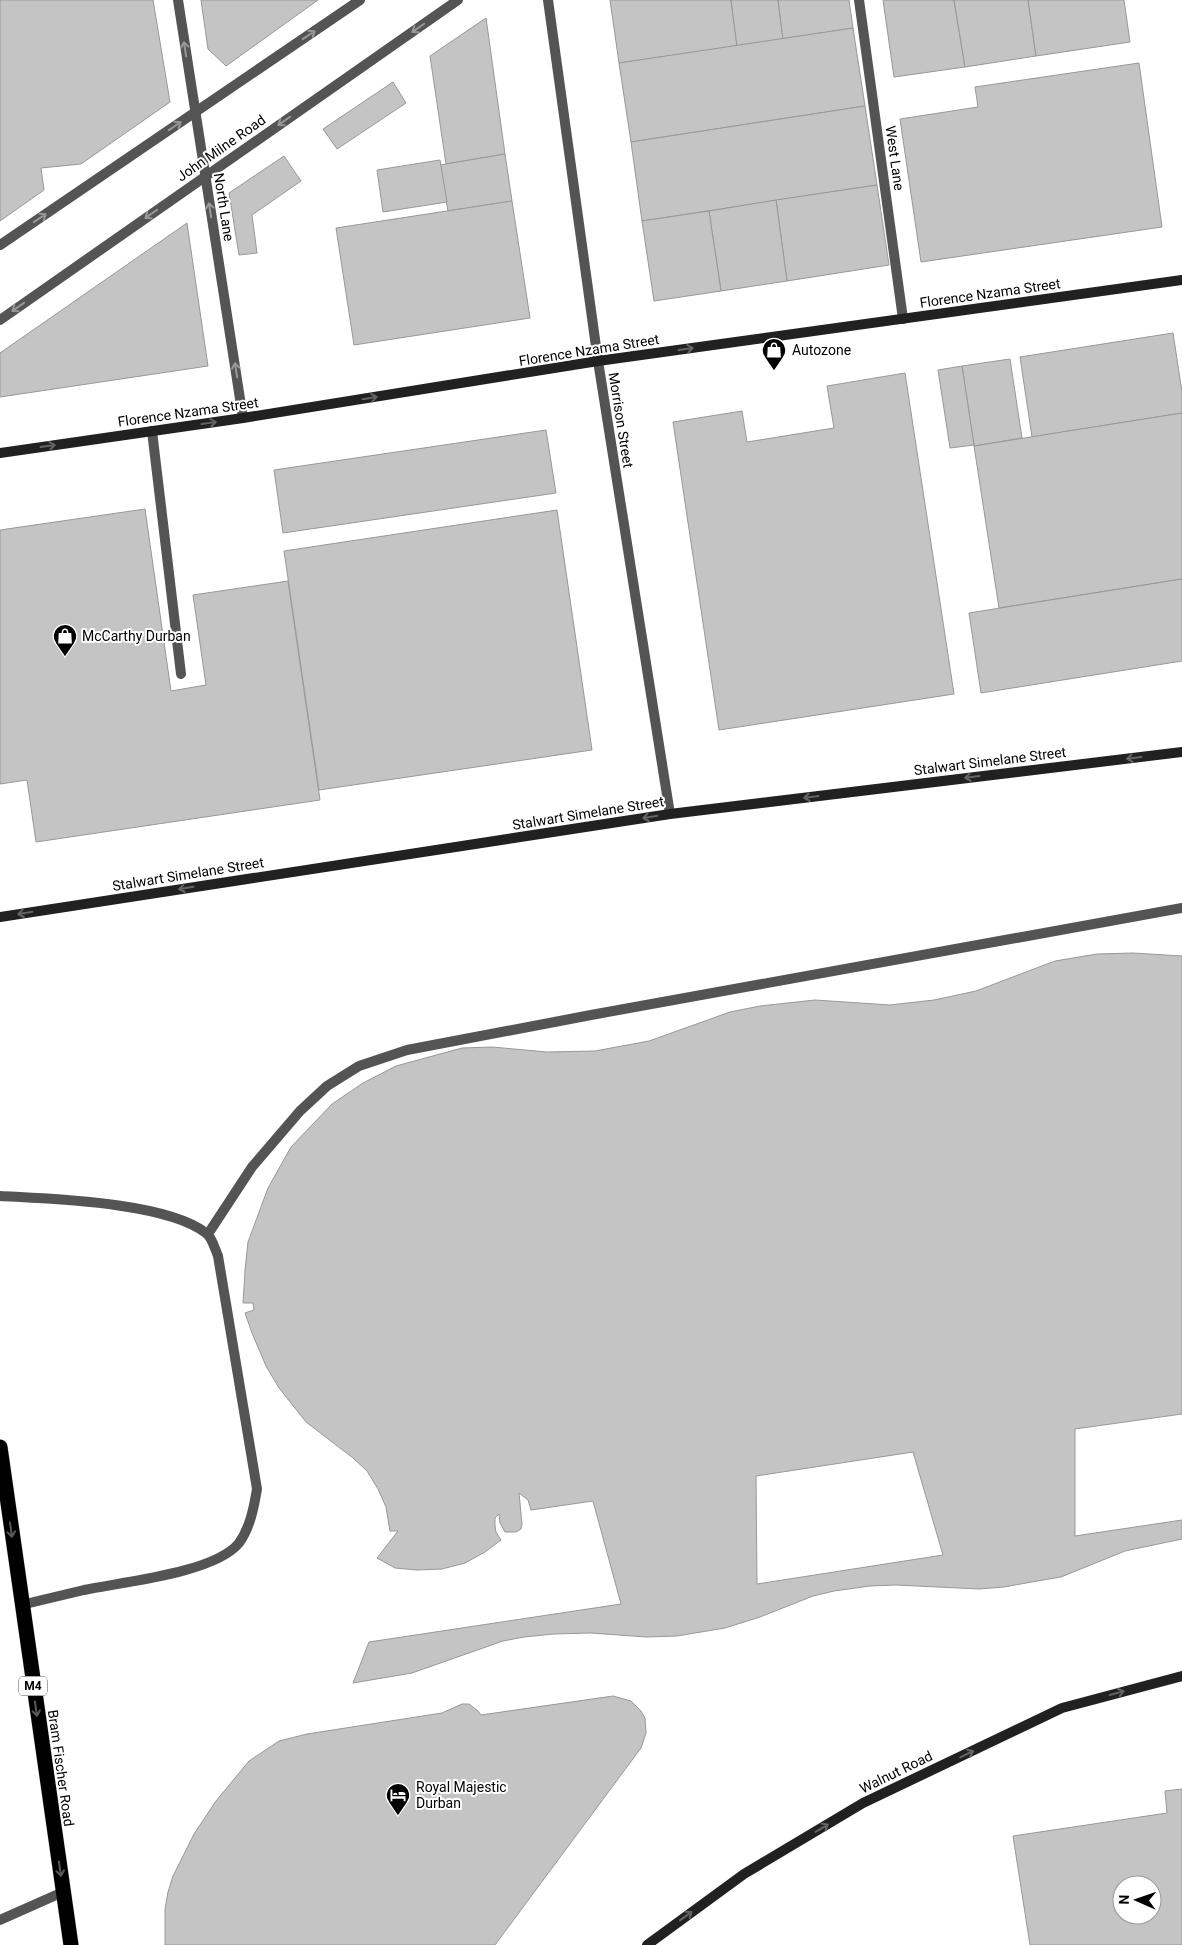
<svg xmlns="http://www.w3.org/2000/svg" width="1182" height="1945" font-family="Roboto,sans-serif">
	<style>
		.building { fill: #c4c4c4; stroke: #989898; fill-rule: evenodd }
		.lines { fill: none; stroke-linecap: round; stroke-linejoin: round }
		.highway-casing { stroke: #dbdbdb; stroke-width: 16 }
		.lane { stroke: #545454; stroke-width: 10 }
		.street { stroke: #545454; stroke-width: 10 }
		.secondary { stroke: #212121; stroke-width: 10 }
		.highway { stroke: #000; stroke-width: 15 }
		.oneway { stroke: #989898 }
		.oneway2 { stroke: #646464 }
		.oneway3 { stroke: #595959 }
		.labels { text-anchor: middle; stroke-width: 4; stroke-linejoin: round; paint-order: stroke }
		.shield { fill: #fff; stroke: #4c4c4c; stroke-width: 1 }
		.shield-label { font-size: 12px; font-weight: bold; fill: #000 }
		.street-label { font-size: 14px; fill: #000; stroke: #fff }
		.poi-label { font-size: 14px; fill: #000; stroke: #fff; text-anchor: start }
	</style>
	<rect width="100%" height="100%" fill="#fff"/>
	<g class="building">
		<path d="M0,0H153L170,102L81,164L41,168L44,190L0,221Z"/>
		<path d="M201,0H318L226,66L208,49Z"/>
		<path d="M610,0H731L737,46L619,63Z"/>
		<path d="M731,0H778L783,39L737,46Z"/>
		<path d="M778,0H849L853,28L783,39Z"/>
		<path d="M883,0H954L965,67L894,77Z"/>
		<path d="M954,0H1028L1036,56L965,67Z"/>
		<path d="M1028,0H1124L1130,42L1036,56Z"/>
		<path d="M486,18L505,154L446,164L430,56Z"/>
		<path d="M853,28L865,106L631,142L619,63Z"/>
		<path d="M1139,63L1162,227L921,262L900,119L978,107L975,87Z"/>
		<path d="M393,82L406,103L337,149L323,129Z"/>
		<path d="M865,106L877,185L642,221L631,142Z"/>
		<path d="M505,154L512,201L448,211L440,165Z"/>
		<path d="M284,156L301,181L252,215L257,253L239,255L229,193Z"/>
		<path d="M440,160L447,202L383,212L377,170Z"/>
		<path d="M877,185L889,265L787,281L776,200Z"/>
		<path d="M776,200L787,281L721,291L709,211Z"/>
		<path d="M512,201L530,318L354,345L336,228Z"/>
		<path d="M709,211L721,291L654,301L642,221Z"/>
		<path d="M187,223L208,366L0,397V353Z"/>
		<path d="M1173,333L1182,392V413L1032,437L1020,357Z"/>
		<path d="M1010,359L1022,438L974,446L962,366Z"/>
		<path d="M962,366L974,445L950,448L938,370Z"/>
		<path d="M905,373L954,694L719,730L673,422L742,411L747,442L834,428L827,386Z"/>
		<path d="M1182,413V579L999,608L974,446Z"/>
		<path d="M546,430L556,493L283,533L274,470Z"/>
		<path d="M145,509L171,691L206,685L193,595L288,581L320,800L36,842L27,780L0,784V530Z"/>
		<path d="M557,510L592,750L319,790L284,551Z"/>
		<path d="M1182,579V661L981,693L969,613Z"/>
		<path d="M1133,953L1182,956V1414L1075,1429V1536L1182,1520V1539L1125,1551L1061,1577L1043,1580L1004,1587L979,1589L896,1585L870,1586L834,1591L813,1596L760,1617L725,1628L677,1636L646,1637L591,1633L554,1634L524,1637L503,1641L412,1673L353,1683L369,1642L621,1604L593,1501L531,1510L528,1500L519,1493L522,1524L521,1529L516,1532H505L500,1523L499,1514L495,1518V1526L496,1532L501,1540L485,1552L465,1563L442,1569L417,1570L395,1568L377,1558L398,1531H390L386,1507L378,1489L367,1471L353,1458L306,1422L279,1388L266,1366L252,1333L245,1313L254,1310L253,1303H243L245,1270L248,1242L268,1188L291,1147L332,1104L363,1083L396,1066L462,1048L492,1047L547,1052L595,1051L649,1041L730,1012L760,1006L815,1000L890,1005L934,1000L976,991L1055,961L1097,954ZM913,1452L943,1555L757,1584L756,1476Z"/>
		<path d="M613,1696L631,1701L641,1711L645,1718L646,1733L641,1748L495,1945H165V1909L168,1892L173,1876L194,1834L216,1801L249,1761L279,1741L307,1734L442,1713L462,1704H469L478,1711L481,1715Z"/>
		<path d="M1182,1789V1945H1030L1013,1836L1167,1813L1165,1791ZM1122,1885H1152V1915H1122Z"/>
	</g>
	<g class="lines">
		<g class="highway-casing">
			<path id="highway" d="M0,1447L71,1945"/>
		</g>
		<g class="lane">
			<path d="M152,431L181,674"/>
			<path d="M0,1196C52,1199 166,1202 206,1233C212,1237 215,1249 218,1256L257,1489C254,1507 250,1528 239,1543C215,1573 122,1582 84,1590C63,1595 42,1600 21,1605"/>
			<path d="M208,1234L252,1167L300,1111L327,1086L359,1066L407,1050L591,1015L1182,908"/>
			<path d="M0,1920L63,1892"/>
		</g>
		<g class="street">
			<path d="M178,0L243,418"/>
			<path d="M548,0L598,361L670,814"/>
			<path d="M859,0L903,319"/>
			<path d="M0,245L360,0"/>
			<path d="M0,320L458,0"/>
		</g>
		<g class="secondary">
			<path d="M0,453L243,418L598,361L1182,280"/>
			<path d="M0,917L670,814L1182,752"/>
			<path d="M647,1945L744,1874L863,1803L1062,1708L1182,1676"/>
		</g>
		<use href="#highway" class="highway"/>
	</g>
	<defs><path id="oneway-shaft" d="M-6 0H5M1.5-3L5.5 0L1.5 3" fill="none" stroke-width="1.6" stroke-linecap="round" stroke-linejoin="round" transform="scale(1.25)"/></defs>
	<g class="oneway">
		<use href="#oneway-shaft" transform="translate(418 28) rotate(145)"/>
		<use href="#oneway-shaft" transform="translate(309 35) rotate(-34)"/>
		<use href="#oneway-shaft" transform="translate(185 49) rotate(-99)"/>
		<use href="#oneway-shaft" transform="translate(284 121) rotate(145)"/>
		<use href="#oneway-shaft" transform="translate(175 126) rotate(-34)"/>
		<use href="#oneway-shaft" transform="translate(210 210) rotate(-99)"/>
		<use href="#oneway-shaft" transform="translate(151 214) rotate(145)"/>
		<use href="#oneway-shaft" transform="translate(40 218) rotate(-34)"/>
		<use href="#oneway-shaft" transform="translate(18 307) rotate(145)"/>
		<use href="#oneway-shaft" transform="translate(236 370) rotate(-99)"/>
	</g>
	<g class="oneway2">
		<use href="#oneway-shaft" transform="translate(686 349) rotate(-8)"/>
		<use href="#oneway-shaft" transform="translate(370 398) rotate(-9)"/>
		<use href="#oneway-shaft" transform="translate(209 423) rotate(-8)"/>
		<use href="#oneway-shaft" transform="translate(48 446) rotate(-8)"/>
		<use href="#oneway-shaft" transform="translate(1134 758) rotate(173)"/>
		<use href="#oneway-shaft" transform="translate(972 777) rotate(173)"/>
		<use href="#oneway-shaft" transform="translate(811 797) rotate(173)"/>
		<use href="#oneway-shaft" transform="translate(650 817) rotate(171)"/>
		<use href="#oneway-shaft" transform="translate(186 888) rotate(171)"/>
		<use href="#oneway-shaft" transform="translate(25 913) rotate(171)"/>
		<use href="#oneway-shaft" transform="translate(1117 1693) rotate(-15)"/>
		<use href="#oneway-shaft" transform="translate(967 1754) rotate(-26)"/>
		<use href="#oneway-shaft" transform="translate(822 1828) rotate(-31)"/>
		<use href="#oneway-shaft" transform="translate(686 1916) rotate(-36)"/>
	</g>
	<g class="oneway3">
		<use href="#oneway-shaft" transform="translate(11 1530) rotate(82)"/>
		<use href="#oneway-shaft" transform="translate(36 1709) rotate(82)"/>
		<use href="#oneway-shaft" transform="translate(60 1869) rotate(82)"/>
	</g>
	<defs>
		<g id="shop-pin" transform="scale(1.25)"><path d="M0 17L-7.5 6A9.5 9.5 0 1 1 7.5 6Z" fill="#000" stroke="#fff"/><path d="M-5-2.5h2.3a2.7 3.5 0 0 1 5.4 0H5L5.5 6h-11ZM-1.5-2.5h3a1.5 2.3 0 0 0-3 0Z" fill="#fff"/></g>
		<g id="hotel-pin" transform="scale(1.25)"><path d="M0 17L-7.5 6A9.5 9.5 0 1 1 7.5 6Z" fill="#000" stroke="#fff"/><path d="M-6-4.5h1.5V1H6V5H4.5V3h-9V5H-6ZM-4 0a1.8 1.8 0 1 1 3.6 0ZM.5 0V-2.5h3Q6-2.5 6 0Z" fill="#fff"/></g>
	</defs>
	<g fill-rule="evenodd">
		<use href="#shop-pin" x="774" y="350"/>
		<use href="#shop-pin" x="65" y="636"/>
		<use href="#hotel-pin" x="398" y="1795"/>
	</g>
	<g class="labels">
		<rect class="shield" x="19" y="1676.5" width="28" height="19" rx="4"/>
		<g class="shield-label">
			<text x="33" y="1690">M4</text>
		</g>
		<g class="street-label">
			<text transform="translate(221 148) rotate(-35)" y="5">John Milne Road</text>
			<text transform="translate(895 158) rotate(82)" y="5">West Lane</text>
			<text transform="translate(224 207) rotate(81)" y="5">North Lane</text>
			<text transform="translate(990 293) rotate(-8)" y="5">Florence Nzama Street</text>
			<text transform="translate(589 350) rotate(-9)" y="5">Florence Nzama Street</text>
			<text transform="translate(188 412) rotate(-8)" y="5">Florence Nzama Street</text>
			<text transform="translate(621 420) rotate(81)" y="5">Morrison Street</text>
			<text transform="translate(990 761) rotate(-7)" y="5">Stalwart Simelane Street</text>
			<text transform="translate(588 813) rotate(-9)" y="5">Stalwart Simelane Street</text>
			<text transform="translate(188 874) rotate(-9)" y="5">Stalwart Simelane Street</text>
			<text transform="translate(61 1768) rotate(82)" y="5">Bram Fischer Road</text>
			<text transform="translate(896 1772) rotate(-26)" y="5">Walnut Road</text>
		</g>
		<g class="poi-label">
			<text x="792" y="355">Autozone</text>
			<text x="82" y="641">McCarthy Durban</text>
			<text x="416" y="1792">Royal Majestic<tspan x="416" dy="16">Durban</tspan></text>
		</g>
	</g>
	<g transform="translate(1137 1900) rotate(272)"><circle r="24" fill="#ffffff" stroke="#999999"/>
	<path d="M0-4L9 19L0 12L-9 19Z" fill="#000000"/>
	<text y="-8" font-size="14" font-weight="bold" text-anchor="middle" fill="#000000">N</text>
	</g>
</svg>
